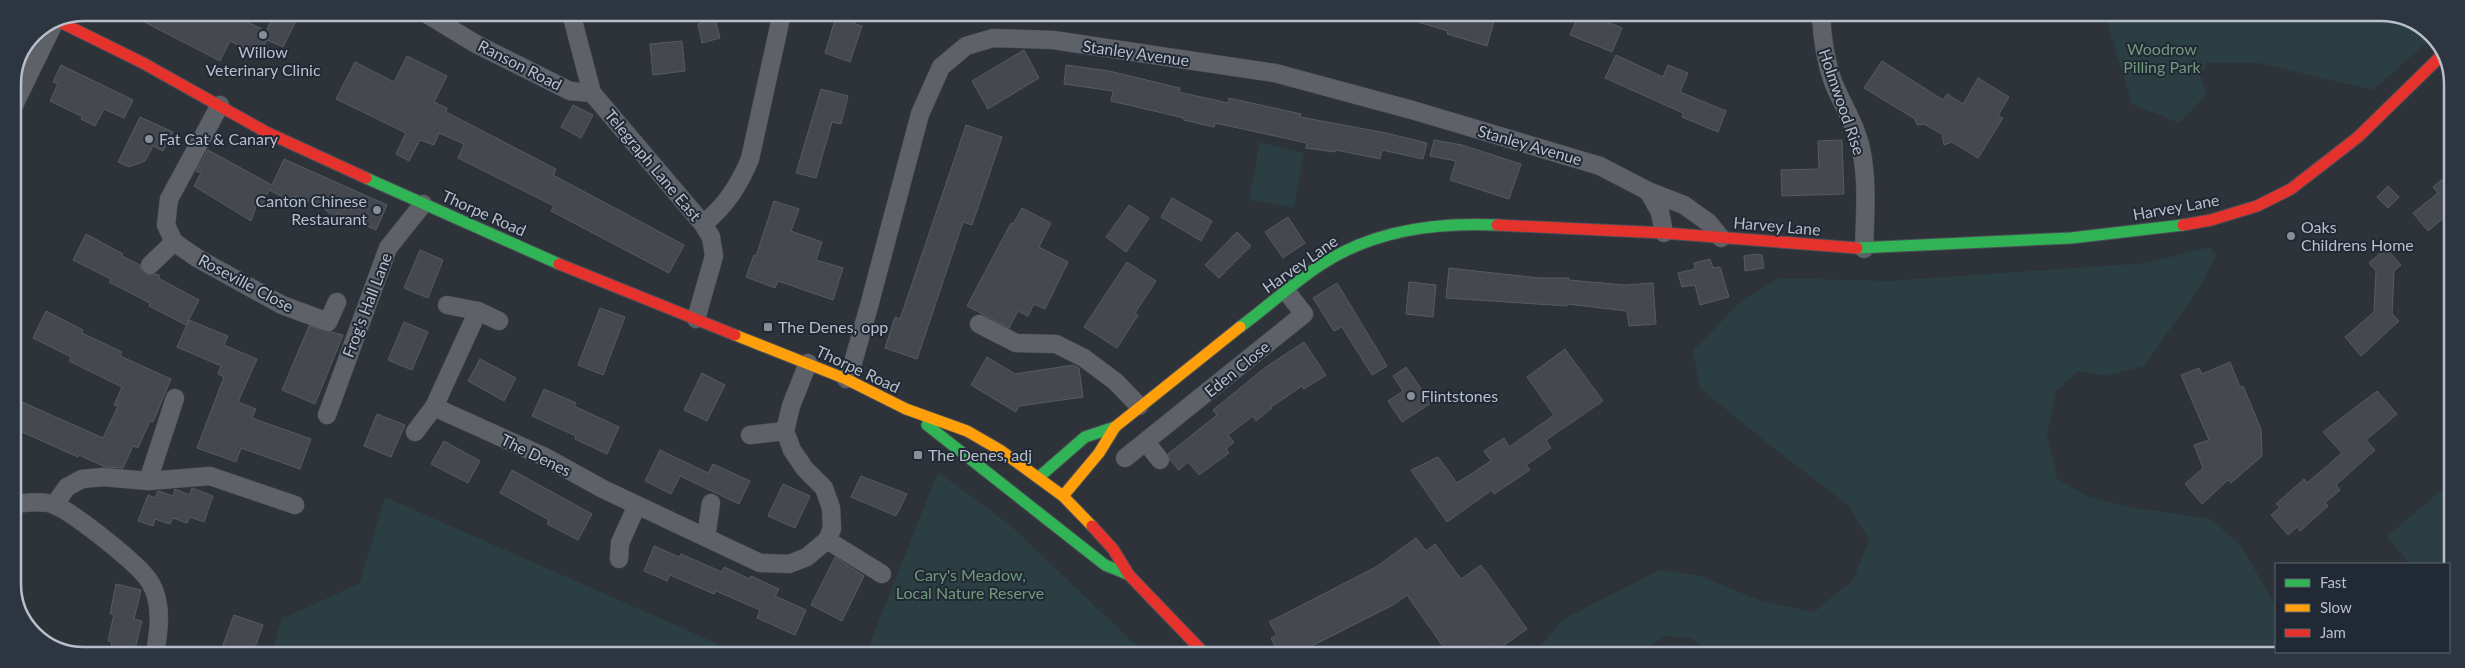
<svg xmlns="http://www.w3.org/2000/svg" width="2465" height="668" font-family="Lato,sans-serif">
	<style>
		.green { fill: #2b3e41 }
		.building { fill: #45494f; stroke: #565a61 }
		.lines { fill: none; stroke-linecap: round; stroke-linejoin: round }
		.street-casing { stroke: #4c4f55; stroke-width: 19 }
		.fast-casing { stroke: #4c4f55; stroke-width: 13 }
		.slow-casing { stroke: #4c4f55; stroke-width: 13 }
		.jam-casing { stroke: #4c4f55; stroke-width: 13 }
		.street { stroke: #5e6168; stroke-width: 18 }
		.fast { stroke: #30b455; stroke-width: 11 }
		.slow { stroke: #ff9f0a; stroke-width: 11 }
		.jam { stroke: #e5322d; stroke-width: 11 }
		.poi-dot { fill: #888e98; stroke: #212935; stroke-width: 2 }
		.labels { text-anchor: middle; stroke-width: 4; stroke-linejoin: round; paint-order: stroke }
		.park-label { font-size: 16px; fill: #72997c; stroke: #212935 }
		.poi-label { font-size: 16px; fill: #b9bfca; stroke: #212935; text-anchor: start }
		.street-label { font-size: 16px; fill: #b9bfca; stroke: #212935 }
		.rim { fill: none; stroke: #b9bfca; stroke-width: 2.5 }
	</style>
	<rect width="100%" height="100%" fill="#2e333a"/>
	<g class="green">
		<path d="M2105,15H2399L2434,36L2373,90L2259,63H2207L2200,77L2207,94L2179,123L2132,104Z"/>
		<path d="M1260,142L1304,153L1294,208L1249,200Z"/>
		<path d="M2210,247L2216,256L2197,291L2144,366L2105,376L2078,371L2056,391L2047,435L2057,479L2089,497L2129,507L2211,519L2242,547L2276,607V652H2302L2304,655H1713L1691,638L1664,636L1636,655H1532L1564,619L1659,570L1701,576L1761,601L1814,612L1853,580L1869,540L1848,505L1776,450L1700,388L1693,351L1739,303L1779,278L1888,281L2146,263Z"/>
		<path d="M938,472L1010,525L1145,654H866Z"/>
		<path d="M2451,482L2450,602L2449,604V564H2410L2387,537Z"/>
		<path d="M385,497L741,654L272,653L282,619L360,583Z"/>
	</g>
	<g class="building">
		<path d="M127,13H197L207,18L210,13H229L266,31L275,13H300L283,47L267,40L259,56L230,41L220,61Z"/>
		<path d="M837,13H858L855,24L862,26L850,62L825,53Z"/>
		<path d="M1406,14H1470L1494,21L1487,46L1447,34L1448,31L1405,18Z"/>
		<path d="M1579,14H1588L1622,28L1612,52L1570,35Z"/>
		<path d="M715,19L720,38L702,43L698,24Z"/>
		<path d="M682,41L685,71L653,75L650,44Z"/>
		<path d="M1024,50L1039,78L988,109L972,81Z"/>
		<path d="M1616,55L1663,77L1668,65L1688,73L1680,92L1726,111L1718,132L1682,117L1683,113L1605,78Z"/>
		<path d="M407,56L447,76L434,102L447,108L446,112L556,169L553,175L684,245L669,273L551,211L554,206L458,158L464,144L439,133L434,145L420,140L409,161L396,154L406,133L336,99L355,62L394,82Z"/>
		<path d="M1882,61L1943,100L1947,94L1963,104L1978,78L2009,97L1998,116L2003,118L1978,158L1952,142L1944,145L1942,134L1924,124L1917,125L1915,119L1864,88Z"/>
		<path d="M61,65L133,100L124,118L104,109L95,126L81,119L83,117L50,101L58,84L53,82Z"/>
		<path d="M1066,65L1109,71L1180,88L1179,92L1228,103L1229,98L1301,114L1300,117L1386,133L1427,143L1423,159L1382,150L1380,159L1336,150L1335,152L1306,148L1307,143L1215,123L1214,127L1184,120V118L1111,101L1113,91L1064,84Z"/>
		<path d="M821,89L848,96L841,124L832,122L816,178L796,173Z"/>
		<path d="M573,105L593,115L581,138L561,127Z"/>
		<path d="M140,117L173,132L163,151L153,146L145,161L129,167L118,162Z"/>
		<path d="M966,125L1002,137L972,225L963,222L917,359L885,348L895,317L900,319Z"/>
		<path d="M1434,140L1462,145L1521,164L1509,199L1450,180L1456,161L1430,156Z"/>
		<path d="M1842,140L1844,194L1782,196L1781,170L1819,169L1818,141Z"/>
		<path d="M208,150L272,185L284,159L387,205L376,230L337,213L335,218L322,207L296,196L295,198L291,196L289,200L269,190L262,206L257,204L251,221L194,186L201,173L196,171Z"/>
		<path d="M2452,172V211L2428,231L2413,213L2438,193L2433,187Z"/>
		<path d="M2388,186L2399,197L2388,208L2377,197Z"/>
		<path d="M1172,198L1212,221L1201,241L1161,217Z"/>
		<path d="M774,201L799,209L791,231L822,242L816,260L843,268L833,300L778,281L775,288L746,277L754,255L756,256Z"/>
		<path d="M1129,205L1149,218L1126,252L1106,237Z"/>
		<path d="M1022,208L1051,223L1039,247L1068,262L1045,309L1034,304L1028,316L1018,311L1009,328L967,306L1011,223L1013,224Z"/>
		<path d="M1288,217L1305,243L1283,258L1265,232Z"/>
		<path d="M1237,232L1251,246L1219,278L1205,265Z"/>
		<path d="M86,234L123,254L122,256L140,265L142,272L147,275L156,274L160,276L158,278L199,300L186,325L149,306L150,303L109,282L111,279L73,260Z"/>
		<path d="M2386,248L2401,265L2394,271L2392,314L2399,321L2361,356L2345,337L2374,312L2376,271L2369,263Z"/>
		<path d="M420,250L443,260L428,298L404,288Z"/>
		<path d="M1756,254L1762,255L1764,268L1745,271L1744,256Z"/>
		<path d="M1710,259L1713,268L1720,267L1729,297L1700,305L1695,285L1682,287L1678,273L1695,269L1694,263Z"/>
		<path d="M1127,262L1156,281L1135,313L1138,315L1117,348L1084,327Z"/>
		<path d="M1449,268L1539,278H1569V280L1625,285L1653,283L1656,324L1629,326L1627,311L1567,304V306L1446,298Z"/>
		<path d="M1409,282L1436,285L1433,317L1406,314Z"/>
		<path d="M1337,283L1387,366L1372,375L1342,327L1334,331L1313,298Z"/>
		<path d="M600,308L625,317L603,375L578,365Z"/>
		<path d="M46,311L83,330L82,333L122,352L120,356L171,379L153,422L150,421L138,448L133,446L123,468L105,467L79,455L78,457L13,428V398L103,438L118,406L114,405L122,387L69,361L71,357L33,338Z"/>
		<path d="M189,320L228,336L224,345L257,359L238,402L256,409L252,418L311,439L300,469L241,448L236,462L197,448L224,377L218,374L221,366L177,347Z"/>
		<path d="M404,322L428,332L412,370L388,360Z"/>
		<path d="M309,326L343,335L315,404L282,390Z"/>
		<path d="M1304,342L1326,375L1304,389L1302,386L1271,407L1272,408L1256,421L1253,416L1228,435L1234,442L1226,449L1229,453L1199,475L1188,462L1179,470L1170,460L1168,454L1217,415L1213,410L1266,367Z"/>
		<path d="M1565,349L1603,401L1546,440L1551,448L1526,465L1530,470L1494,494L1492,490L1447,522L1411,470L1438,457L1457,483L1491,461L1484,451L1504,438L1509,447L1554,415L1527,377Z"/>
		<path d="M987,357L1015,374L1073,365L1079,368L1083,397L1019,406L1016,412L971,385Z"/>
		<path d="M480,359L516,378L504,401L468,381Z"/>
		<path d="M2230,362L2240,387L2243,386L2261,429L2262,456L2231,483L2228,480L2202,504L2185,484L2203,468L2194,445L2209,440L2181,375L2199,368L2202,374Z"/>
		<path d="M1406,367L1431,403L1402,422L1388,401L1403,391L1393,376Z"/>
		<path d="M702,373L725,385L707,421L684,410Z"/>
		<path d="M544,389L576,403L574,406L619,427L607,454L575,439L576,436L532,416Z"/>
		<path d="M2377,391L2397,414L2366,440L2375,450L2336,485L2340,490L2325,503L2328,506L2300,531L2297,527L2288,535L2271,515L2280,507L2276,504L2304,479L2307,483L2342,453L2323,432Z"/>
		<path d="M377,414L405,425L391,457L364,446Z"/>
		<path d="M444,441L480,461L468,483L431,464Z"/>
		<path d="M660,450L708,473L713,464L750,481L739,504L680,476L671,494L645,481Z"/>
		<path d="M512,470L592,514L578,540L547,524L549,520L500,493Z"/>
		<path d="M861,476L907,494L896,516L851,497Z"/>
		<path d="M783,484L810,496L795,528L768,516Z"/>
		<path d="M192,488L213,496L204,522L190,517L187,523L173,518L170,524L155,519L153,526L138,521L148,495L155,498L158,491L173,496L175,489L189,495Z"/>
		<path d="M1416,538L1426,551L1435,544L1461,579L1481,565L1527,629L1496,651L1492,645L1478,655H1449L1407,595L1395,604L1296,654H1279L1271,638L1277,635L1269,622L1376,567Z"/>
		<path d="M654,546L679,557L681,554L722,572L724,567L750,579L751,576L779,589L775,596L806,610L795,635L757,618L760,610L716,591L714,594L670,575L667,581L644,571Z"/>
		<path d="M835,557L864,576L842,621L811,605Z"/>
		<path d="M116,584L141,590L134,619L142,621L134,653H110L112,642L108,641L114,614H110Z"/>
		<path d="M234,615L263,625L253,653H220Z"/>
	</g>
	<g class="lines">
		<g class="street-casing">
			<g id="street">
				<path d="M425,13L476,44L570,91L592,93"/>
				<path d="M571,13L592,93L703,224L711,237L714,256L696,319"/>
				<path d="M1821,14C1822,38 1825,59 1833,82C1842,104 1856,125 1861,149C1868,181 1865,216 1864,249"/>
				<path d="M220,105L169,199L166,225L174,242L197,258L282,305L328,322L337,302"/>
				<path d="M13,107L53,25"/>
				<path d="M1648,191L1660,212L1664,233"/>
				<path d="M703,224C726,206 739,185 750,159L782,13"/>
				<path d="M150,265L174,242"/>
				<path d="M447,305L478,311"/>
				<path d="M499,321L478,311L434,407L545,457L603,489L760,563L789,564L807,557L827,540L832,529L831,508L824,488L805,469L792,450L785,431L791,406L808,363"/>
				<path d="M979,324L1016,343L1056,344L1084,358L1116,382L1139,406"/>
				<path d="M846,379L852,366L869,306L920,114L941,67L966,46L993,38L1053,40L1275,73L1412,110L1600,166L1648,191L1684,205L1709,223L1721,238"/>
				<path d="M327,415L388,248L423,204"/>
				<path d="M415,432L434,407"/>
				<path d="M750,435L785,431"/>
				<path d="M1146,442L1160,460"/>
				<path d="M1125,458L1304,314L1286,291"/>
				<path d="M148,481L175,398"/>
				<path d="M13,504C25,503 44,500 55,505C75,514 139,564 150,582C163,603 159,631 155,653"/>
				<path d="M54,505L67,487L82,479L103,477L148,481L210,476L295,505"/>
				<path d="M706,537L711,503"/>
				<path d="M827,540L882,574"/>
				<path d="M619,559L620,543L637,505"/>
			</g>
		</g>
		<g class="fast-casing">
			<g id="fast">
				<path d="M366,178L559,264"/>
				<path d="M1857,248L2071,238L2183,225"/>
				<path d="M1240,327C1267,307 1293,283 1322,264C1374,230 1436,222 1497,225"/>
				<path d="M927,425L1105,565L1127,574"/>
				<path d="M1039,477L1085,437L1115,427"/>
			</g>
		</g>
		<g class="slow-casing">
			<g id="slow">
				<path d="M735,335L846,379L906,409L967,431L1000,450L1063,496L1092,526"/>
				<path d="M1063,496L1099,453L1115,427L1240,327"/>
			</g>
		</g>
		<g class="jam-casing">
			<g id="jam">
				<path d="M60,22L143,63L266,132L366,178"/>
				<path d="M1497,225L1664,233L1857,248"/>
				<path d="M2183,225L2211,220L2257,206L2291,189L2358,137L2442,55"/>
				<path d="M559,264L735,335"/>
				<path d="M1092,526L1113,549L1129,575L1205,654"/>
			</g>
		</g>
		<use href="#street" class="street"/>
		<use href="#fast" class="fast"/>
		<use href="#slow" class="slow"/>
		<use href="#jam" class="jam"/>
	</g>
	<g class="poi-dot">
		<circle cx="263" cy="35" r="5"/>
		<circle cx="149" cy="139" r="5"/>
		<circle cx="377" cy="210" r="5"/>
		<circle cx="2291" cy="236" r="5"/>
		<rect x="763" y="322" width="10" height="10" rx="2.5"/>
		<circle cx="1411" cy="396" r="5"/>
		<rect x="913" y="450" width="10" height="10" rx="2.5"/>
	</g>
	<g class="labels">
		<g class="park-label">
			<text x="2162" y="55">Woodrow<tspan x="2162" dy="18">Pilling Park</tspan></text>
			<text x="970" y="581">Cary's Meadow,<tspan x="970" dy="18">Local Nature Reserve</tspan></text>
		</g>
		<g class="poi-label">
			<text x="263" y="58" text-anchor="middle">Willow<tspan x="263" dy="18">Veterinary Clinic</tspan></text>
			<text x="159" y="145">Fat Cat &amp; Canary</text>
			<text x="367" y="207" text-anchor="end">Canton Chinese<tspan x="367" dy="18">Restaurant</tspan></text>
			<text x="2301" y="233">Oaks<tspan x="2301" dy="18">Childrens Home</tspan></text>
			<text x="778" y="333">The Denes, opp</text>
			<text x="1421" y="402">Flintstones</text>
			<text x="928" y="461">The Denes, adj</text>
		</g>
		<g class="street-label">
			<text transform="translate(1136 53) rotate(8)" y="6">Stanley Avenue</text>
			<text transform="translate(520 65) rotate(27)" y="6">Ranson Road</text>
			<text transform="translate(1842 102) rotate(71)" y="6">Holmwood Rise</text>
			<text transform="translate(1530 145) rotate(16)" y="6">Stanley Avenue</text>
			<text transform="translate(653 165) rotate(50)" y="6">Telegraph Lane East</text>
			<text transform="translate(2176 207) rotate(-10)" y="6">Harvey Lane</text>
			<text transform="translate(484 213) rotate(24)" y="6">Thorpe Road</text>
			<text transform="translate(1777 226) rotate(5)" y="6">Harvey Lane</text>
			<text transform="translate(1300 264) rotate(-35)" y="6">Harvey Lane</text>
			<text transform="translate(246 283) rotate(28)" y="6">Roseville Close</text>
			<text transform="translate(367 305) rotate(-69)" y="6">Frog's Hall Lane</text>
			<text transform="translate(858 369) rotate(25)" y="6">Thorpe Road</text>
			<text transform="translate(1237 369) rotate(-39)" y="6">Eden Close</text>
			<text transform="translate(536 455) rotate(26)" y="6">The Denes</text>
		</g>
	</g>
	<path d="M0 0H2465V668H0ZM84 21H2381A63 63 0 0 1 2444 84V584A63 63 0 0 1 2381 647H84A63 63 0 0 1 21 584V84A63 63 0 0 1 84 21Z" fill="#2d3541" fill-rule="evenodd"/>
	<path class="rim" d="M84 21H2381A63 63 0 0 1 2444 84V584A63 63 0 0 1 2381 647H84A63 63 0 0 1 21 584V84A63 63 0 0 1 84 21Z"/>
	<rect x="2275" y="563" width="175" height="90" fill="#212935" stroke="#5e6571"/>
	<rect x="2285" y="579" width="25" height="8" fill="#30b455" stroke="#5e6571"/>
	<text x="2320" y="588" font-size="15" fill="#b9bfca">Fast</text>
	<rect x="2285" y="604" width="25" height="8" fill="#ff9f0a" stroke="#5e6571"/>
	<text x="2320" y="613" font-size="15" fill="#b9bfca">Slow</text>
	<rect x="2285" y="629" width="25" height="8" fill="#e5322d" stroke="#5e6571"/>
	<text x="2320" y="638" font-size="15" fill="#b9bfca">Jam</text>
</svg>
